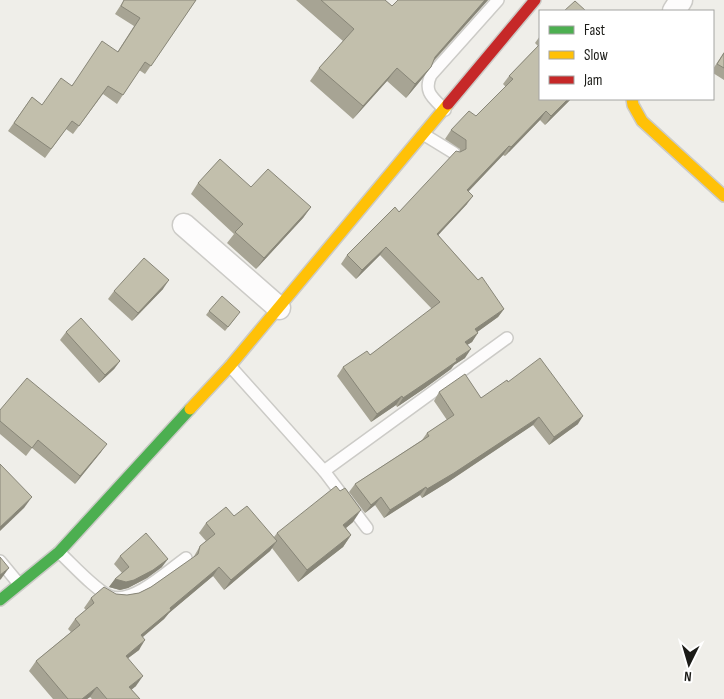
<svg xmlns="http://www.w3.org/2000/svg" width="724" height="699" font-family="'Sofia Sans Condensed',sans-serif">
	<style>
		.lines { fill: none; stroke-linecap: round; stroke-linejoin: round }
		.lane-casing { stroke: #cccbc7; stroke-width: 14 }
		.street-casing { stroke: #cccbc7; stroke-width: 25 }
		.fast-casing { stroke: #cccbc7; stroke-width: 14 }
		.slow-casing { stroke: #cccbc7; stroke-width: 14 }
		.jam-casing { stroke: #cccbc7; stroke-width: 14 }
		.lane { stroke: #fdfcfc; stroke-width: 11 }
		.street { stroke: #fdfcfc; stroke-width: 22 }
		.fast { stroke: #4caf50; stroke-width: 11 }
		.slow { stroke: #ffc107; stroke-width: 11 }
		.jam { stroke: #c62828; stroke-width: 11 }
		.wall { fill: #a7a494 }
		.shaded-wall { fill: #888678 }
		.building { fill: #c2bfac; stroke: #888678 }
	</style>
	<rect width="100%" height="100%" fill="#efeee9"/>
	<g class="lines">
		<g class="lane-casing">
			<g id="lane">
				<path d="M445,110C433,98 423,92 431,75L498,0"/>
				<path d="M423,134L454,153"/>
				<path d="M230,366L324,471L367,528"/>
				<path d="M324,471L507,338"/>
				<path d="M59,552C71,563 98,593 112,597C134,603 169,570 186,558"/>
				<path d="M0,561L19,584"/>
			</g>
		</g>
		<g class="street-casing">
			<g id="street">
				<path d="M674,11L681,0"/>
				<path d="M184,225L279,308"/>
			</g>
		</g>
		<g class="fast-casing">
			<path id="fast" d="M0,600L59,552L190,409"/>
		</g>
		<g class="slow-casing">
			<g id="slow">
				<path d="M632,99L633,105L642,121L724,196"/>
				<path d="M190,409L230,366L448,104"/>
			</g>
		</g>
		<g class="jam-casing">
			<path id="jam" d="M448,104L535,0"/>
		</g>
		<use href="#lane" class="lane"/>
		<use href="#street" class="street"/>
		<use href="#fast" class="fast"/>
		<use href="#slow" class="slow"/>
		<use href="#jam" class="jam"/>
	</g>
	<g class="wall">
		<path d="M124,0H196L145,74L139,70L117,104L103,94L73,134L66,129L45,158L8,131L32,97L42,105L72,85L118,51L134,26L115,14Z"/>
		<path d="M296,0H385L392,6L398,0H488L433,62L431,67L421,80L406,98L387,81L353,119L310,81L319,68L343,41Z"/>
		<path d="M540,36V99H571L545,125L540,120L505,156L503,155L469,191L467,204L438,235L504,309L498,317L477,332L472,342L467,345L465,358L454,365L451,369L425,388L397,407L396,405L371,422L337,376L343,367L370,355L432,309L380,255L356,279L341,264L347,255L399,212L460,152V149L445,139L451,130L476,116L506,87L503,84L509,76L538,46L535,43Z"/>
		<path d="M724,52V80L713,73V69Z"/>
		<path d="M198,183L251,187L311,207L303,218L256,269L227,243L234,234L191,194Z"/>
		<path d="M163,289L132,321L108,299L114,291Z"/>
		<path d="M209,311L237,316L225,331L206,315Z"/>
		<path d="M66,332L120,361L114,369L99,383L60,340Z"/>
		<path d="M508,382L578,424L549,445L533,425L448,482L422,498L420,495L384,518L375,505L365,513L349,492L355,484L422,440L427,433L447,420L434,401L439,392L481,398Z"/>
		<path d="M0,410L101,452L75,484L32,448L26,456L0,434Z"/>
		<path d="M234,516L274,537L277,533L353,522L346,528L351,535L343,547L298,582L272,548L270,551L224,590L213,576L169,613L164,619L143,637L139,650L128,658L136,686L131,689L140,699H92L90,697L87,699H53L29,671L36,661L71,632L68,629L75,619L86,610L84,608L91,598L116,594L127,595L139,593L151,587L193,558L200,546L206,541L199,533L206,523Z"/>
		<path d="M120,556L162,567L147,578L128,588L120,590L109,587L115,579L122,573L114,564Z"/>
	</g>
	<g class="shaded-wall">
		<path d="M485,0H488L425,70L435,57Z"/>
		<path d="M431,67L421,80L406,98L415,84Z"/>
		<path d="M397,68L387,81L353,119L363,106Z"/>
		<path d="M568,99H571L545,125L551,116Z"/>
		<path d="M546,111L540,120L505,156L511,147Z"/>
		<path d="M509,146L503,155L461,199L467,190Z"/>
		<path d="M473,196L467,204L431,243L437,234Z"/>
		<path d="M311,207L303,218L256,269L264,258Z"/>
		<path d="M386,247L380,255L356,279L362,270Z"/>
		<path d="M169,280L163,289L132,321L138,313Z"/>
		<path d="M504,309L498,317L469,338L475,329Z"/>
		<path d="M478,333L472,342L459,350L465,342Z"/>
		<path d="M471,349L465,358L454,365L451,369L425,388L397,407L403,398Z"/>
		<path d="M120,361L114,369L99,383L105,375Z"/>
		<path d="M402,396L396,405L371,422L377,414Z"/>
		<path d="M583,416L578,424L549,445L554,437Z"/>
		<path d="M539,417L533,425L448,482L422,498L427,489Z"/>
		<path d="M107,444L101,452L75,484L80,476Z"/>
		<path d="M426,487L420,495L384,518L390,510Z"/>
		<path d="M32,497L24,508L0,531V527Z"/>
		<path d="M381,497L375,505L365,513L371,505Z"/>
		<path d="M361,510L353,522L335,537L343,525Z"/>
		<path d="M351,535L343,547L298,582L307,570Z"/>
		<path d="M277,541L270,551L224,590L231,580Z"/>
		<path d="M168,559L162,567L147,578L128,588L120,590L109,587L115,579Z"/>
		<path d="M219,567L213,576L169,613L164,619L134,644L141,635L170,608Z"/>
		<path d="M9,568L1,579L0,580V575Z"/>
		<path d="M145,640L139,650L119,665L126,656Z"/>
		<path d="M143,676L136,686L123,697L129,687Z"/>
		<path d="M97,687L90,697L87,699H82Z"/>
	</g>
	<g class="building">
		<path d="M124,0H196L151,66L145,62L123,95L108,86L79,126L72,121L51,149L14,123L32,97L42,105L61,78L72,86L102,41L118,52L140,18L121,6Z"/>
		<path d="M321,0H385L392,6L398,0H485L435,57L431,67L415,84L397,68L363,106L319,68L354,29Z"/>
		<path d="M575,1L586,11H564Z"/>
		<path d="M540,44V99H568L551,116L546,111L511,147L509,146L467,190L473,196L437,234L478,280L482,277L504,309L475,329L478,333L465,342L471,349L456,359L457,361L431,379L403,398L402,396L377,414L343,367L367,351L370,355L440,302L386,247L362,270L347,255L395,207L399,212L456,151L460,152L466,149V140L451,130L469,111L476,116L513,79L509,76Z"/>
		<path d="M724,53V68L717,64Z"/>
		<path d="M220,159L251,187L268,169L311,207L264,258L235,232L243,224L198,183Z"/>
		<path d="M144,258L169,280L138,313L114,291Z"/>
		<path d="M222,296L240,312L228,327L209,311Z"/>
		<path d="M81,318L120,361L105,375L66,332Z"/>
		<path d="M540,358L583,416L554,437L539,417L454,473L427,489L426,487L390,510L381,497L371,505L355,484L429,436L427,433L454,415L439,392L465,374L481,398L507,380L508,382Z"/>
		<path d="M27,378L107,444L80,476L38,440L32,448L0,421V410Z"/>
		<path d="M0,464L32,497L0,527Z"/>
		<path d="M336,486L340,491L345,488L361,510L343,525L351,535L307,570L277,533Z"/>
		<path d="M247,506L277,541L231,580L219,567L170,608L171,610L141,635L145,640L126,656L143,676L129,687L140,699H107L97,687L82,699H68L36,661L80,625L75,619L94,603L91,598L104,587L116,594L127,595L139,593L151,587L198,554L200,546L215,534L206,523L226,507L234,516Z"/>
		<path d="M146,533L168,559L153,570L134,580L126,582L115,579L129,567L120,556Z"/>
		<path d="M0,557L9,568L0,575Z"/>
	</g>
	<rect x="539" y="10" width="175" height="90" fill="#ffffff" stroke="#a4a4a2"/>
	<rect x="549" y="26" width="25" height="8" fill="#4caf50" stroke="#a4a4a2"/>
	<text x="584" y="35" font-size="15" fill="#1b1b17">Fast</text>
	<rect x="549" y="51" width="25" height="8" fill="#ffc107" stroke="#a4a4a2"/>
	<text x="584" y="60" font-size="15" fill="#1b1b17">Slow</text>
	<rect x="549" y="76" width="25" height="8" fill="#c62828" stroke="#a4a4a2"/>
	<text x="584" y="85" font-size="15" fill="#1b1b17">Jam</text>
	<g transform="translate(689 664) rotate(185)" stroke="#ffffff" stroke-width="4" paint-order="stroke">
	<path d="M0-4L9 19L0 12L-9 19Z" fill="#1b1b17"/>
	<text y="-8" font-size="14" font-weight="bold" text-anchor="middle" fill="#1b1b17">N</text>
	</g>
</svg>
